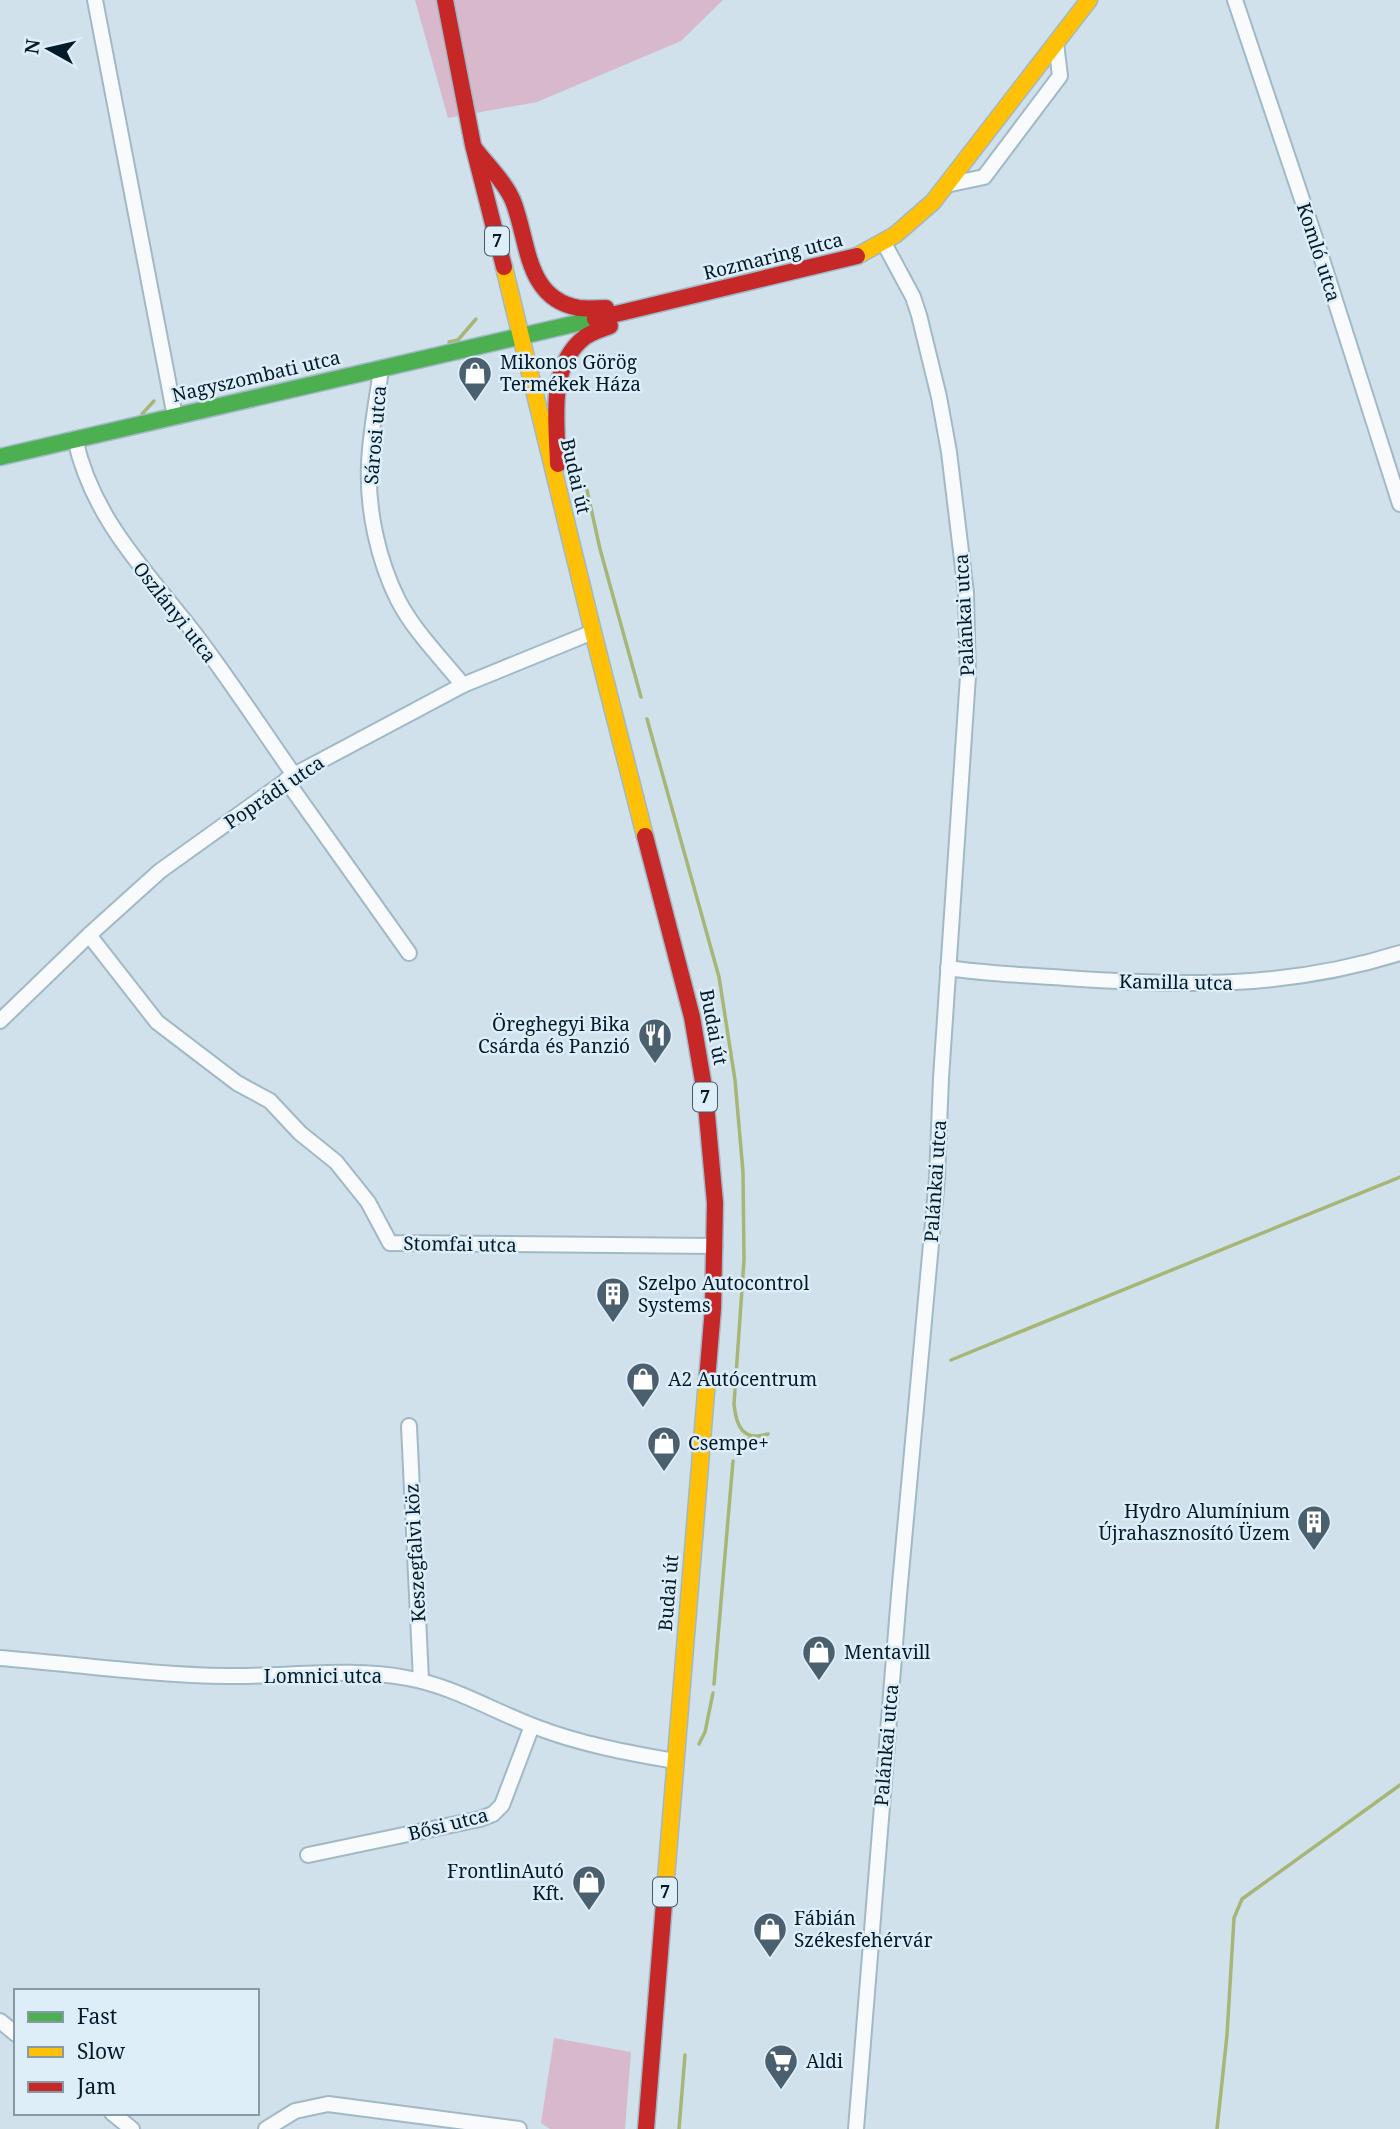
<svg xmlns="http://www.w3.org/2000/svg" width="1400" height="2129" font-family="'Noto Serif',serif">
	<style>
		.green { fill: #d8b9cc }
		.lines { fill: none; stroke-linecap: round; stroke-linejoin: round }
		.stream { stroke: #a7b676; stroke-width: 3.5 }
		.street-casing { stroke: #a1b9c7; stroke-width: 18 }
		.fast-casing { stroke: #a1b9c7; stroke-width: 19 }
		.slow-casing { stroke: #a1b9c7; stroke-width: 19 }
		.jam-casing { stroke: #a1b9c7; stroke-width: 19 }
		.street { stroke: #f8fafc; stroke-width: 14 }
		.fast { stroke: #4caf50; stroke-width: 16 }
		.slow { stroke: #ffc107; stroke-width: 16 }
		.jam { stroke: #c62828; stroke-width: 16 }
		.labels { text-anchor: middle; stroke-width: 5; stroke-linejoin: round; paint-order: stroke }
		.shield { fill: #deeef8; stroke: #445a68; stroke-width: 2 }
		.shield-label { font-size: 18px; font-weight: bold; fill: #021b2a }
		.street-label { font-size: 19px; fill: #021b2a; stroke: #deeef8 }
		.poi-label { font-size: 19px; fill: #021b2a; stroke: #deeef8; text-anchor: start }
	</style>
	<rect width="100%" height="100%" fill="#d0e1ec"/>
	<g class="green">
		<path d="M415,0H723L681,41L537,102L448,118Z"/>
		<path d="M554,2038L631,2052L625,2129H550L541,2123Z"/>
	</g>
	<g class="lines">
		<g class="stream">
			<path d="M449,342L458,340L476,319"/>
			<path d="M188,394L206,399"/>
			<path d="M142,414L154,401"/>
			<path d="M587,490L600,549L641,697"/>
			<path d="M647,719L719,977L735,1080L743,1172L744,1260L734,1404C736,1426 743,1442 768,1434"/>
			<path d="M951,1360L1400,1177"/>
			<path d="M739,1449L751,1437"/>
			<path d="M714,1684L733,1461"/>
			<path d="M699,1744L705,1732L713,1693"/>
			<path d="M679,2129L685,2055"/>
			<path d="M1217,2129L1227,2035L1234,1918L1242,1899L1400,1785"/>
		</g>
		<g class="street-casing">
			<g id="street">
				<path d="M95,0L175,417"/>
				<path d="M1235,0L1319,250L1400,504"/>
				<path d="M946,185L984,177L1060,76L1056,43"/>
				<path d="M381,369C377,401 370,433 369,465C367,509 378,560 398,600C414,631 441,658 463,685"/>
				<path d="M75,439C93,520 147,572 195,634C230,680 261,728 294,775"/>
				<path d="M286,780L409,953"/>
				<path d="M89,935L157,1022L237,1083L270,1101L300,1133L336,1162L368,1202L390,1243L715,1246"/>
				<path d="M948,968C987,974 1027,975 1066,978C1184,986 1286,989 1400,953"/>
				<path d="M0,1021L89,935L160,871L294,775L463,685L593,632"/>
				<path d="M409,1426L421,1680"/>
				<path d="M0,1658C75,1664 152,1675 227,1676C286,1677 350,1667 407,1678C453,1686 493,1711 536,1727C580,1744 628,1753 675,1761"/>
				<path d="M308,1855L480,1819L493,1814L502,1805L532,1726"/>
				<path d="M0,2021L16,2034"/>
				<path d="M112,2113L132,2129"/>
				<path d="M266,2129L295,2111L328,2104L519,2129"/>
				<path d="M856,2129L899,1595L937,1178L941,1078L968,676L966,593L949,452L939,397L919,315L913,297L884,243"/>
			</g>
		</g>
		<g class="fast-casing">
			<path id="fast" d="M0,457L595,319"/>
		</g>
		<g class="slow-casing">
			<g id="slow">
				<path d="M857,256L895,235L933,202L1089,0"/>
				<path d="M504,267L593,632L645,836"/>
				<path d="M664,1903L707,1380"/>
			</g>
		</g>
		<g class="jam-casing">
			<g id="jam">
				<path d="M445,0L473,145L504,267"/>
				<path d="M475,149C488,166 505,182 513,201C529,241 525,299 579,308C588,309 597,308 606,308"/>
				<path d="M595,319L857,256"/>
				<path d="M558,464C557,422 547,366 585,337C592,332 602,329 610,326"/>
				<path d="M645,836L692,1017L705,1093L715,1203L713,1308L707,1380"/>
				<path d="M646,2129L664,1903"/>
			</g>
		</g>
		<use href="#street" class="street"/>
		<use href="#fast" class="fast"/>
		<use href="#slow" class="slow"/>
		<use href="#jam" class="jam"/>
	</g>
	<defs>
		<g id="shop-pin" transform="scale(1.75)"><path d="M0 17L-7.5 6A9.5 9.5 0 1 1 7.5 6Z" fill="#4a606e" stroke="#deeef8"/><path d="M-5-2.5h2.3a2.7 3.5 0 0 1 5.4 0H5L5.5 6h-11ZM-1.5-2.5h3a1.5 2.3 0 0 0-3 0Z" fill="#fff"/></g>
		<g id="restaurant-pin" transform="scale(1.75)"><path d="M0 17L-7.5 6A9.5 9.5 0 1 1 7.5 6Z" fill="#4a606e" stroke="#deeef8"/><path d="M-5-6h1v4h1v-4h1v4h1v-4h1v5L-1.5 .5V6h-2V.5L-5-1ZM5-6V6H3V1.5H1.5Q1.5-4 5-6Z" fill="#fff"/></g>
		<g id="building-pin" transform="scale(1.75)"><path d="M0 17L-7.5 6A9.5 9.5 0 1 1 7.5 6Z" fill="#4a606e" stroke="#deeef8"/><path d="M-4-6H4V6H1V3H-1V6H-4ZM-2.5-4.3h1.7v1.8h-1.7ZM.8-4.3h1.7v1.8H.8ZM-2.5-1h1.7V.8h-1.7ZM.8-1h1.7V.8H.8Z" fill="#fff"/></g>
		<g id="supermarket-pin" transform="scale(1.75)"><path d="M0 17L-7.5 6A9.5 9.5 0 1 1 7.5 6Z" fill="#4a606e" stroke="#deeef8"/><path d="M-6-5.5h2.5l.6 2H6L4.5 2H-2.5L-4.4-4H-6ZM-1.5 3.2a1.3 1.3 0 1 0 .1 0ZM3 3.2a1.3 1.3 0 1 0 .1 0Z" fill="#fff"/></g>
	</defs>
	<g fill-rule="evenodd">
		<use href="#shop-pin" x="475" y="373"/>
		<use href="#restaurant-pin" x="655" y="1035"/>
		<use href="#building-pin" x="613" y="1294"/>
		<use href="#shop-pin" x="643" y="1379"/>
		<use href="#shop-pin" x="664" y="1443"/>
		<use href="#building-pin" x="1314" y="1522"/>
		<use href="#shop-pin" x="819" y="1652"/>
		<use href="#shop-pin" x="589" y="1882"/>
		<use href="#shop-pin" x="770" y="1929"/>
		<use href="#supermarket-pin" x="781" y="2061"/>
	</g>
	<g class="labels">
		<g class="shield">
			<rect x="485" y="226.5" width="24" height="29" rx="5"/>
			<rect x="693" y="1082.5" width="24" height="29" rx="5"/>
			<rect x="653" y="1877.5" width="24" height="29" rx="5"/>
		</g>
		<g class="shield-label">
			<text x="497" y="247">7</text>
			<text x="705" y="1103">7</text>
			<text x="665" y="1898">7</text>
		</g>
		<g class="street-label">
			<text transform="translate(1319 252) rotate(72)" y="7">Komló utca</text>
			<text transform="translate(773 256) rotate(-14)" y="7">Rozmaring utca</text>
			<text transform="translate(256 376) rotate(-13)" y="7">Nagyszombati utca</text>
			<text transform="translate(375 435) rotate(-85)" y="7">Sárosi utca</text>
			<text transform="translate(576 476) rotate(77)" y="7">Budai út</text>
			<text transform="translate(175 612) rotate(52)" y="7">Oszlányi utca</text>
			<text transform="translate(964 615) rotate(-93)" y="7">Palánkai utca</text>
			<text transform="translate(274 792) rotate(-34)" y="7">Poprádi utca</text>
			<text transform="translate(1176 982) rotate(1)" y="7">Kamilla utca</text>
			<text transform="translate(714 1027) rotate(79)" y="7">Budai út</text>
			<text transform="translate(935 1181) rotate(-86)" y="7">Palánkai utca</text>
			<text transform="translate(460 1244) rotate(1)" y="7">Stomfai utca</text>
			<text transform="translate(415 1553) rotate(-93)" y="7">Keszegfalvi köz</text>
			<text transform="translate(668 1593) rotate(-85)" y="7">Budai út</text>
			<text x="323" y="1683">Lomnici utca</text>
			<text transform="translate(886 1745) rotate(-85)" y="7">Palánkai utca</text>
			<text transform="translate(448 1824) rotate(-14)" y="7">Bősi utca</text>
		</g>
		<g class="poi-label">
			<text x="500" y="369">Mikonos Görög<tspan x="500" dy="22">Termékek Háza</tspan></text>
			<text x="630" y="1031" text-anchor="end">Öreghegyi Bika<tspan x="630" dy="22">Csárda és Panzió</tspan></text>
			<text x="638" y="1290">Szelpo Autocontrol<tspan x="638" dy="22">Systems</tspan></text>
			<text x="668" y="1386">A2 Autócentrum</text>
			<text x="688" y="1450">Csempe+</text>
			<text x="1290" y="1518" text-anchor="end">Hydro Alumínium<tspan x="1290" dy="22">Újrahasznosító Üzem</tspan></text>
			<text x="844" y="1659">Mentavill</text>
			<text x="564" y="1878" text-anchor="end">FrontlinAutó<tspan x="564" dy="22">Kft.</tspan></text>
			<text x="794" y="1925">Fábián<tspan x="794" dy="22">Székesfehérvár</tspan></text>
			<text x="806" y="2068">Aldi</text>
		</g>
	</g>
	<rect x="14" y="1989" width="245" height="126" fill="#deeef8" stroke="#869aa6" stroke-width="2"/>
	<rect x="28" y="2012" width="35" height="10" fill="#4caf50" stroke="#869aa6" stroke-width="2"/>
	<text x="77" y="2024" font-size="21" fill="#021b2a">Fast</text>
	<rect x="28" y="2047" width="35" height="10" fill="#ffc107" stroke="#869aa6" stroke-width="2"/>
	<text x="77" y="2059" font-size="21" fill="#021b2a">Slow</text>
	<rect x="28" y="2082" width="35" height="10" fill="#c62828" stroke="#869aa6" stroke-width="2"/>
	<text x="77" y="2094" font-size="21" fill="#021b2a">Jam</text>
	<g transform="translate(49 49) rotate(278)" stroke="#deeef8" stroke-width="5" paint-order="stroke">
	<path d="M0-5L12 26L0 18L-12 26Z" fill="#021b2a"/>
	<text y="-10" font-size="19" font-weight="bold" text-anchor="middle" fill="#021b2a">N</text>
	</g>
</svg>
